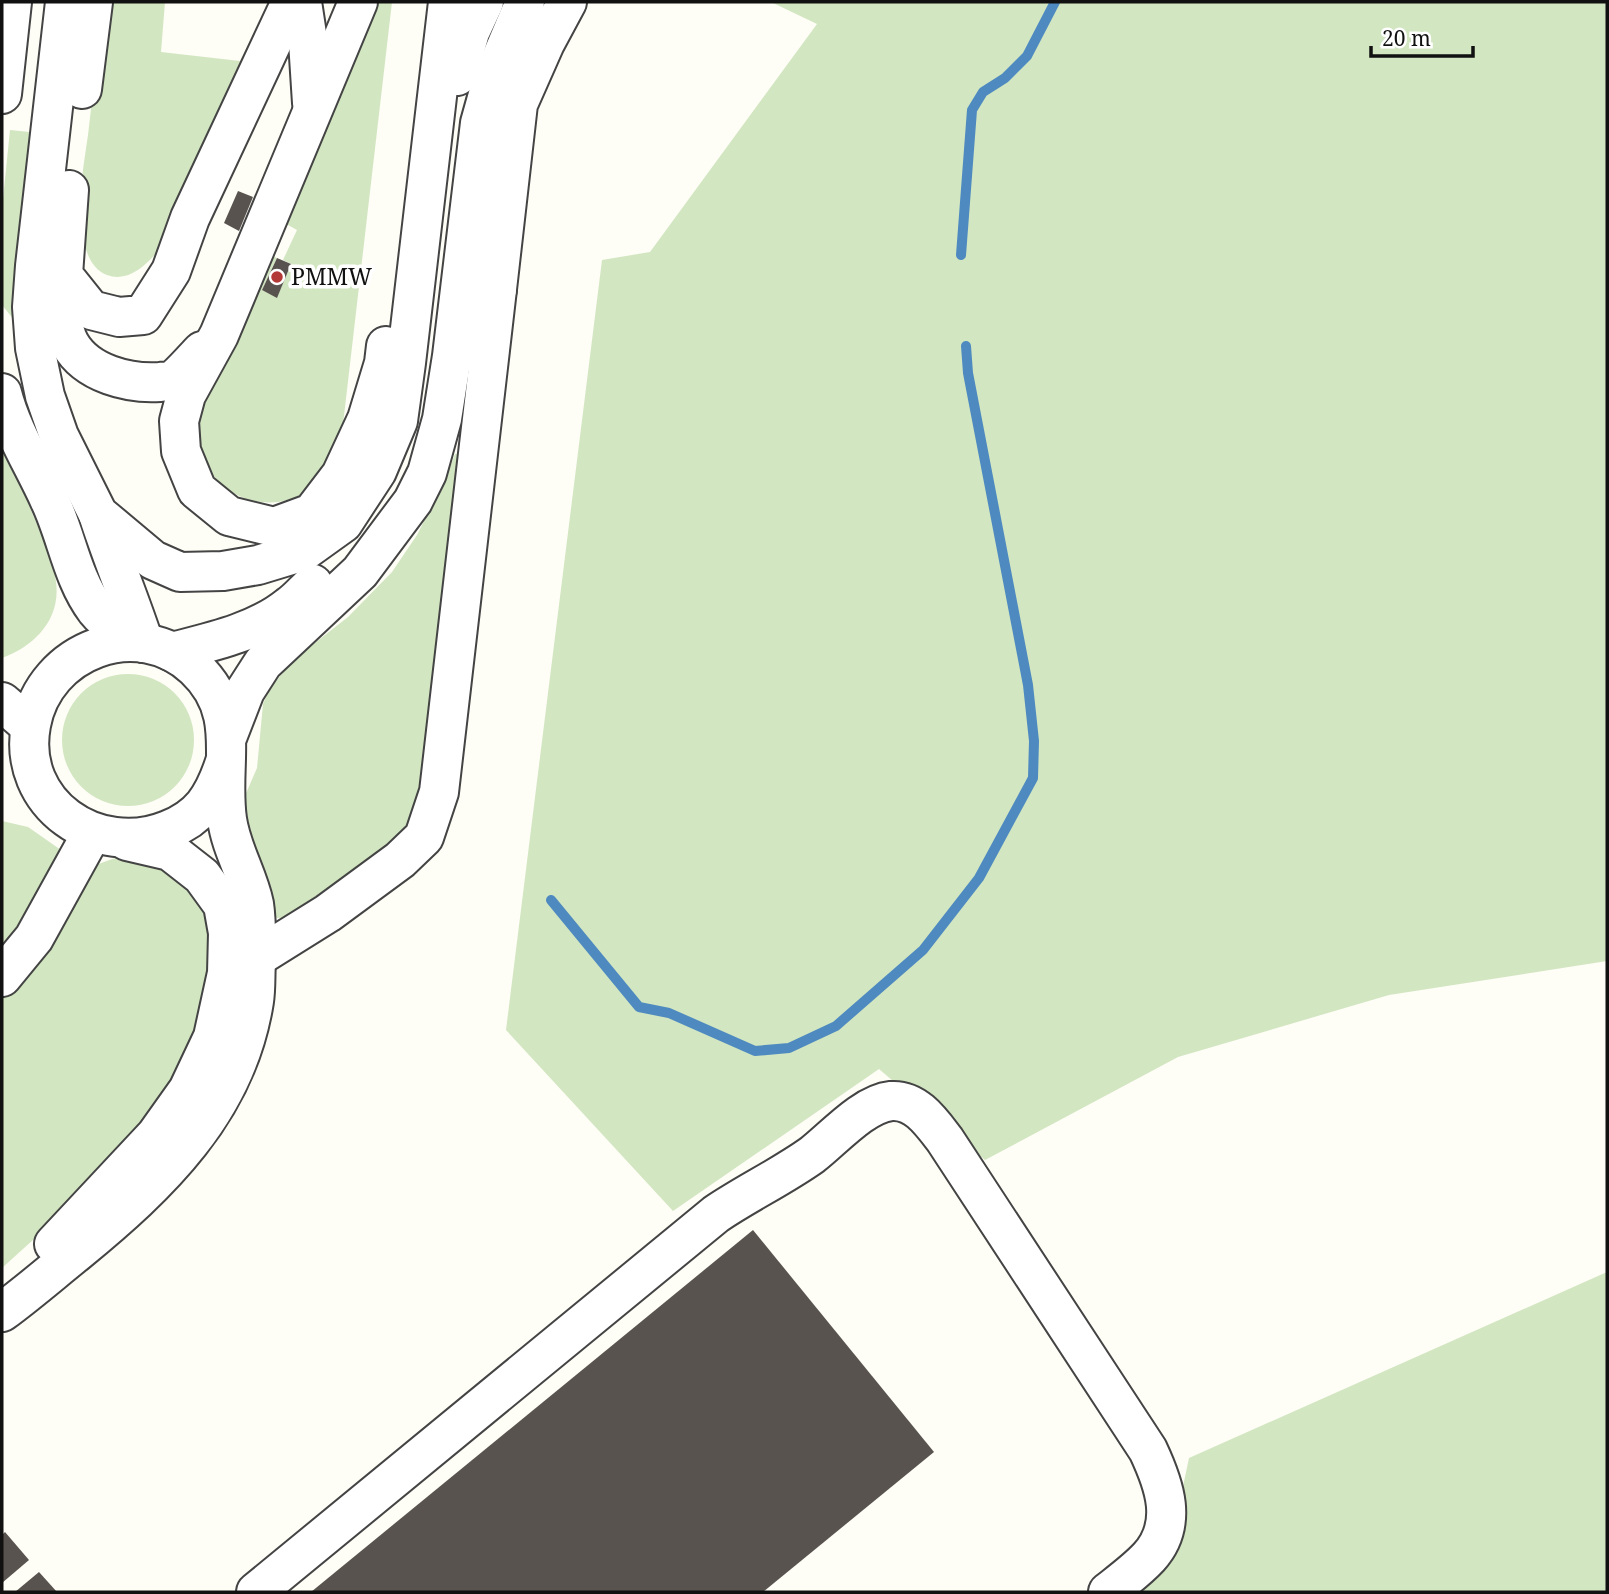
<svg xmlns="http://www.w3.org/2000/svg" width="1609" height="1594" font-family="'Noto Serif',serif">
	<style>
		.green { fill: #d2e6c1 }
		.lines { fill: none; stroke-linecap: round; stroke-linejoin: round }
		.stream { stroke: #4e8ac0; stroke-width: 10 }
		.building { fill: #58534e }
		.minor-casing { stroke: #444; stroke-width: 42 }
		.minor { stroke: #fff; stroke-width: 38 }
		.poi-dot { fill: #b33936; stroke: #fff; stroke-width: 2.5 }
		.labels { text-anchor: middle; stroke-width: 7; stroke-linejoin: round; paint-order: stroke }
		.poi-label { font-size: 23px; fill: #111; stroke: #fff; text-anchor: start }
	</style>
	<rect width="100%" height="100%" fill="#fefdf6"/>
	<g class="green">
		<path d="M104,2H165L161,52L240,61L258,26V41L160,249C147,264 129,283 107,275C93,270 87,255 84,242C76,207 83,170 88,135C93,90 99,46 104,2Z"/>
		<path d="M377,2H392L342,433C336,454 328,472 312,488C304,496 289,500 278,502C229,507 194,468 198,420C200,399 213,375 221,355C236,321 252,287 267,253L277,258L262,290L277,297L291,264L283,260L297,230L281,221Z"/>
		<path d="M771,2H1607V961L1389,995L1178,1057L985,1160L879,1069L673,1211L506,1030L602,260L650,252L817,24Z"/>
		<path d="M10,130L39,133L19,326L2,305V209Z"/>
		<path d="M2,435C12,462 23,489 33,515C42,536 54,559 56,582C61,619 35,646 2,658Z"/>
		<path d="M455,454H458L418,801L411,821L397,837L291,917L277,918L270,912L251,858L244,798L257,768L263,704L269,690L293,660L348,617L392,572L417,535L446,478Z"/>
		<circle cx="128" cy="740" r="66"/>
		<path d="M2,821L28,827L61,850L62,855L2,961Z"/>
		<path d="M153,856L203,887L219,953L180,1089L66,1210L2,1268V995L93,866L115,858Z"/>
		<path d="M1607,1272V1592H1119L1170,1548L1189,1458Z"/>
	</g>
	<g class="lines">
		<g class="stream">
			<path d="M961,255L972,110L983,92L1005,78L1027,56L1055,2"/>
			<path d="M551,900L639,1007L669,1013L755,1051L789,1048L836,1026L923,950L979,878L1033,778L1034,741L1028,685L968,373L966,346"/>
		</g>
	</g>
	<g class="building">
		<path d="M238,191L253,197L239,231L224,223Z"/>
		<path d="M277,258L291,264L277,298L262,290Z"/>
		<path d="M753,1230L934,1452L763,1592H311Z"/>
		<path d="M5,1532L29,1560L2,1583V1535Z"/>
		<path d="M39,1572L57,1592H15Z"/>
	</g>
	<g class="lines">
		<g class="minor-casing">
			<g id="minor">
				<path d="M65,2L35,266L32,307L35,348L45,396L59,436L98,514L153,560L180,572L223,571L258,565L304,551L343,523L377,471L398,421L406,363L448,2"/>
				<path d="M302,2L308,41L312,103"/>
				<path d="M358,2L219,335L186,395L179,421L181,451L197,490L229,516L274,527L312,513L341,475L367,419L384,363L386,346"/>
				<path d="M457,76L470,32L484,2"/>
				<path d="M82,89L93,2"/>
				<path d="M2,94L12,2"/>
				<path d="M69,190L63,275L91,310L119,317L143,315L171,271L190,218L291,2"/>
				<path d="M63,275C63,297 59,325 70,344C87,374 129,384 160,382C164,381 168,382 171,381C179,377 195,358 202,351"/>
				<path d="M490,315L497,289L518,104L545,43L567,2"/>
				<path d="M2,393C12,432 34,465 50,501C67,537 72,578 96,610C109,626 126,634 144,643"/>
				<path d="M98,514C112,558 130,600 144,643"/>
				<path d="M172,652C211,642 257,632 289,606C298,600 305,591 313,584"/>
				<path d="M2,702L30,726"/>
				<path d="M228,735L245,691L263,663L360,572L413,501L427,473L442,419L452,356L480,123L492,80L525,2"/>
				<path d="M256,958L328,913L400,860L424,837L439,792L497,289"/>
				<path d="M2,977L34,938L92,833"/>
				<path d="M54,1244L156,1135L188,1090L213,1037L227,973L228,933L223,905L202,876L170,851L127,841"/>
				<path d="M2,1312C28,1293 52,1272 77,1252C159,1185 237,1111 254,1001C256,988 255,975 256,962C256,944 257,923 254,904C248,875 231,849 227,819C219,763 243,713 195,668C138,614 44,650 31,725C16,804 97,859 168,830C181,825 195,816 204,805C215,791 221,775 226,759"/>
				<path d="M256,1592L716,1214C747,1193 781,1177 812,1155C833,1139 863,1104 891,1101C916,1099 932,1123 945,1140L1148,1450C1164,1484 1179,1524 1149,1557C1137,1570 1122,1581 1108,1592"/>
			</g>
		</g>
		<use href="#minor" class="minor"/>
	</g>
	<circle class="poi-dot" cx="277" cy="277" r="7"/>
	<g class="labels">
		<g class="poi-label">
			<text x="291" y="285">PMMW</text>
		</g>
	</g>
	<rect width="1609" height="1594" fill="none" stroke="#111111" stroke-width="7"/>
	<path d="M1371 46v10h102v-10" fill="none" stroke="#111111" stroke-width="3.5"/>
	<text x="1382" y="46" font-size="21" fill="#111111" stroke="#ffffff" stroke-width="5" paint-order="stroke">20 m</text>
</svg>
